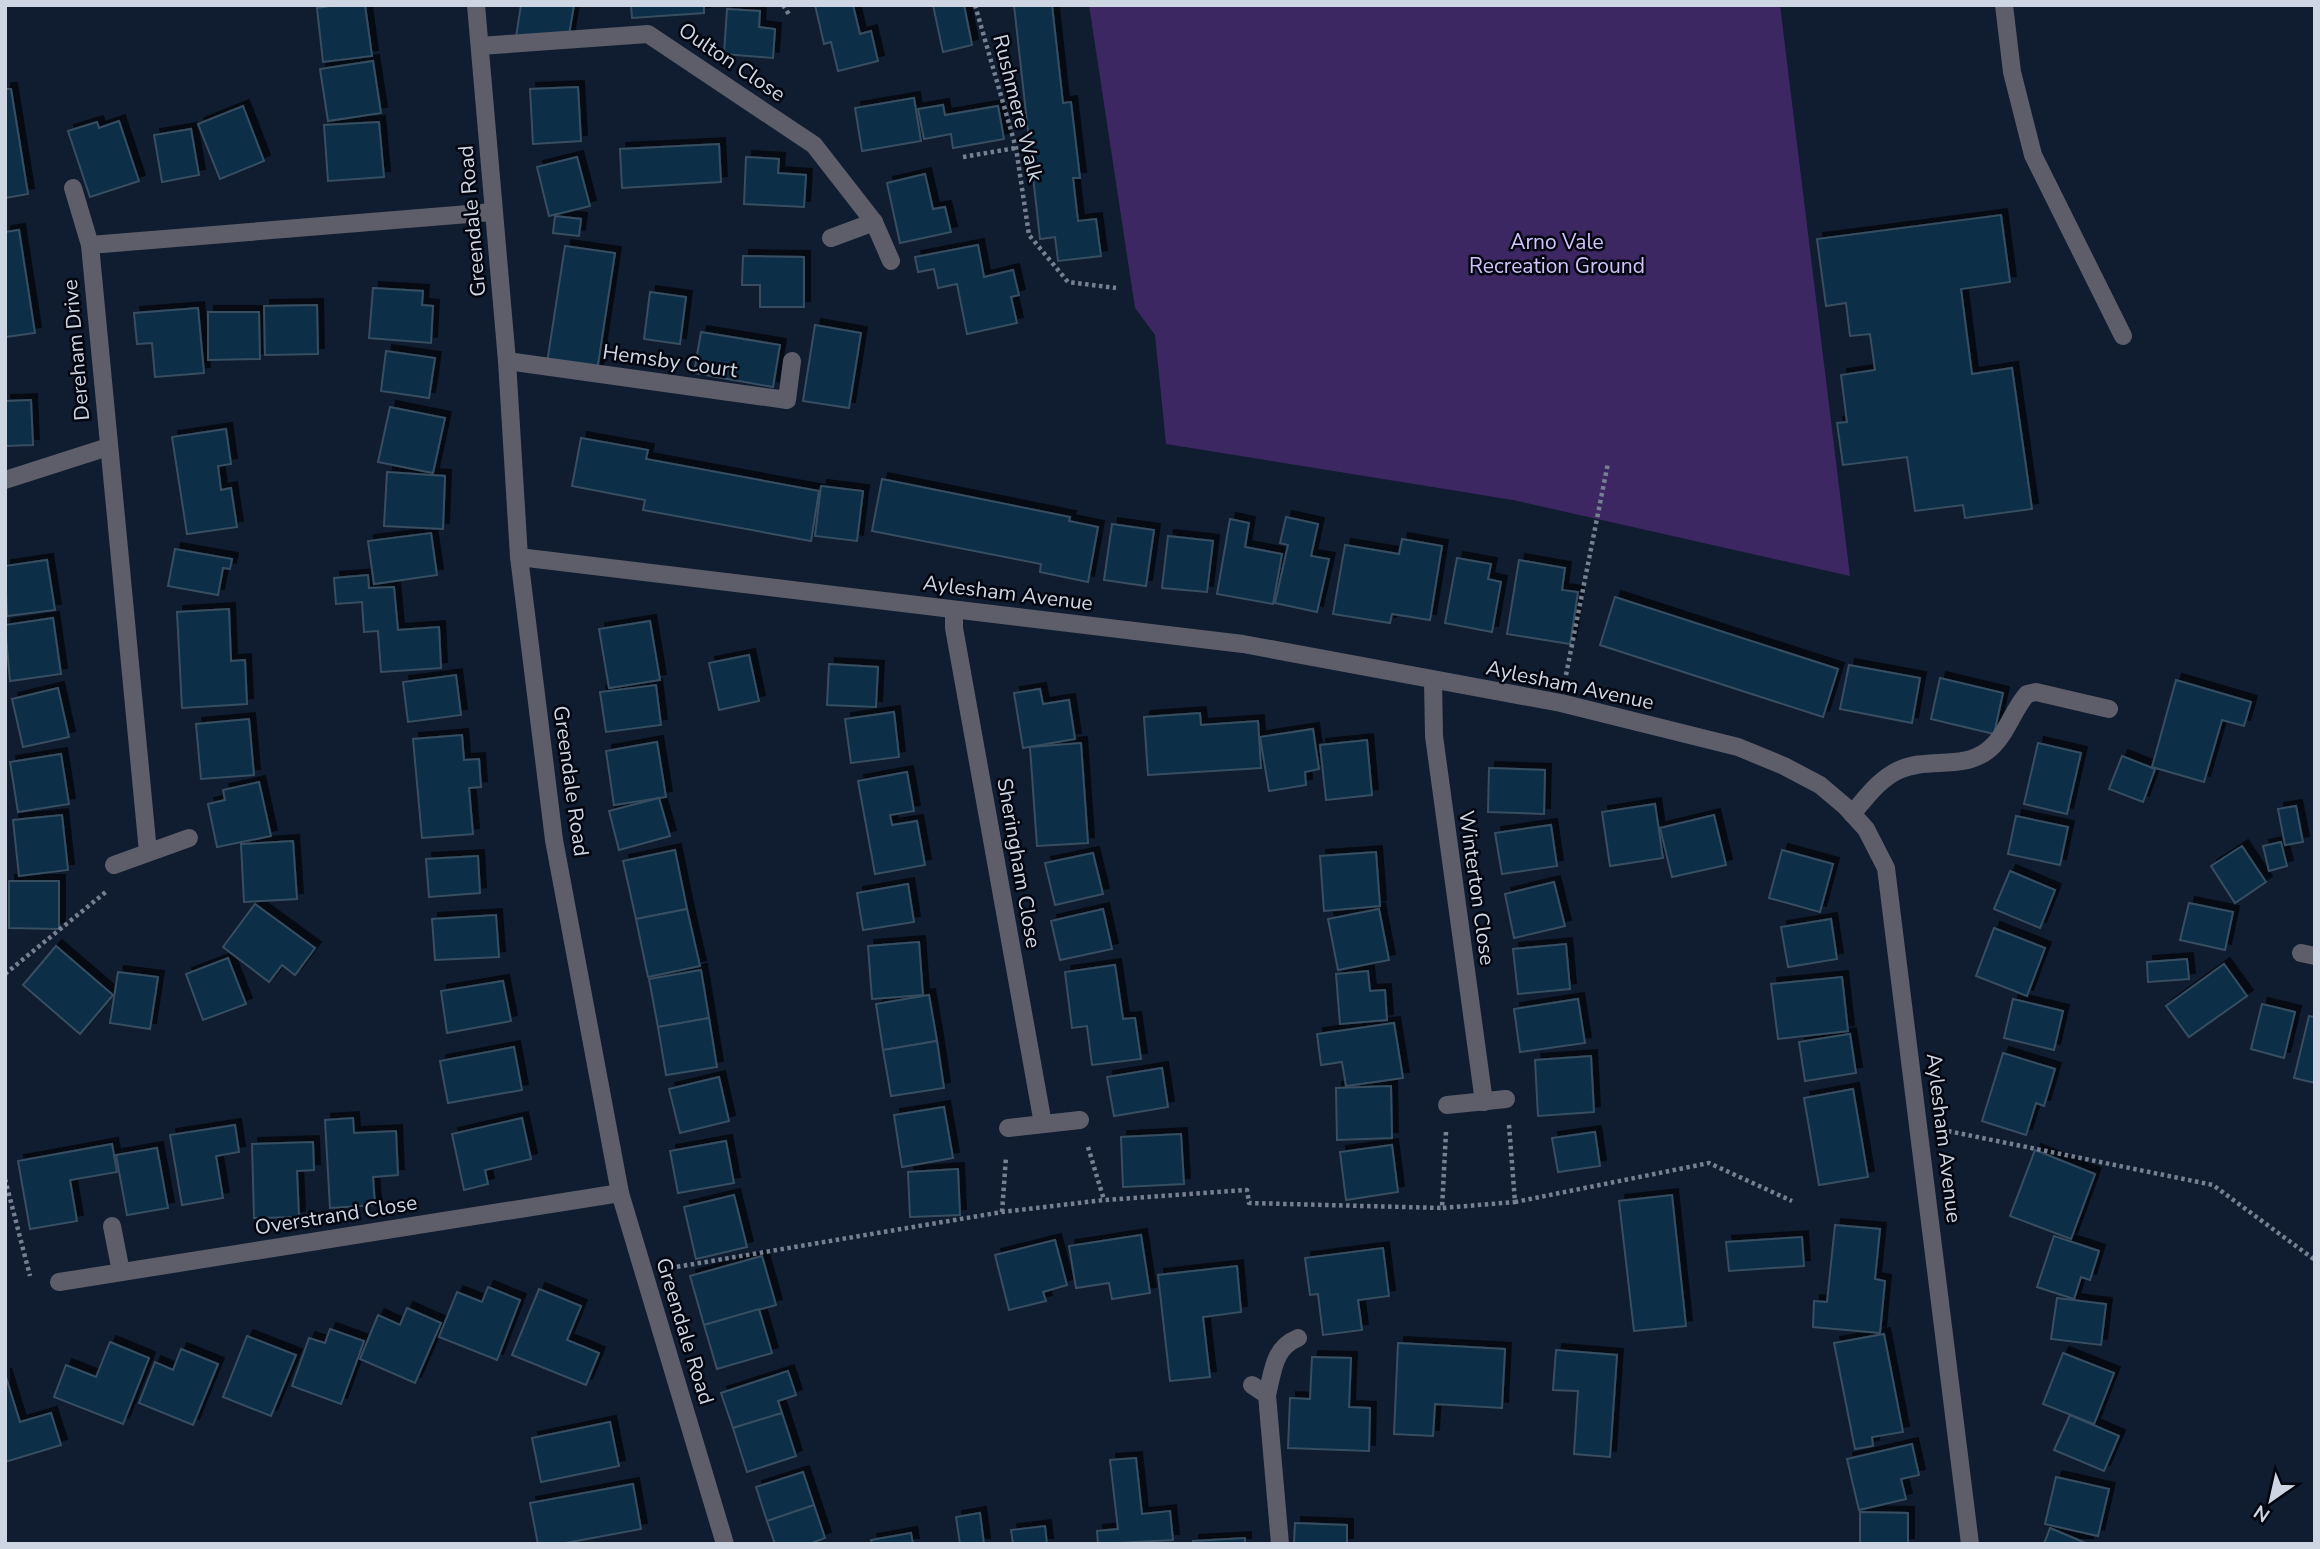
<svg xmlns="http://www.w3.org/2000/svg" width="2320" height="1549" font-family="'Nunito Sans',sans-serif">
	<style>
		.green { fill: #3d2763 }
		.building { fill: #072e47; stroke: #374e61; stroke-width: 2; filter: url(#shadow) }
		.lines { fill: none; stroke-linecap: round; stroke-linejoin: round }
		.path { stroke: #768091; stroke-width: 4.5; stroke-dasharray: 3.5 3.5; stroke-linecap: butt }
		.minor { stroke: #5d5e6a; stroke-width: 18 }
		.labels { text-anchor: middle; stroke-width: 5; stroke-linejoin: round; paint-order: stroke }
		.street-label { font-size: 21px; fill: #ced6e4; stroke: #03060f }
		.park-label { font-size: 21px; fill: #d3c3fc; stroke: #03060f }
	</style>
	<defs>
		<filter id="shadow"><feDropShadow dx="6" dy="-6" stdDeviation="0" flood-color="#0009"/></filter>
	</defs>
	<rect width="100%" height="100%" fill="#101c30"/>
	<path class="green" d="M1089,5H1780L1850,576L1513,500L1166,444L1155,335L1135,308Z"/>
	<g class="building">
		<path d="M336,5H365L372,56L323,62L317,8Z"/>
		<path d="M521,5H574L567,46L516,37Z"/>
		<path d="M631,5H704V13L632,18Z"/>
		<path d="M815,5H853L860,34L871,31L878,61L838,71L831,42L824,44Z"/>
		<path d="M933,5H964L972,45L943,52Z"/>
		<path d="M1014,5H1052L1063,103L1071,102L1080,178H1073L1078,221L1096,219L1101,256L1058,261L1055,237L1040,239Z"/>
		<path d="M727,9L760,11L759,27L775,29L773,58L724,54Z"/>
		<path d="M373,61L381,113L328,121L320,69Z"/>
		<path d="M578,87L581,141L533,144L530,89Z"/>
		<path d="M5,89H11L28,194L5,198Z"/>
		<path d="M914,98L921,141L862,151L855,108Z"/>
		<path d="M943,105L945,115L998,106L1004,139L953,148L951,134L924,139L918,109Z"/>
		<path d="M243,106L264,161L220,179L198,124Z"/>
		<path d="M119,121L139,181L90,197L68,131L97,122L99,128Z"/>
		<path d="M379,122L384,177L328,181L324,125Z"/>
		<path d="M191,129L199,175L162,182L154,135Z"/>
		<path d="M719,144L721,182L622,188L620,149Z"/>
		<path d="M577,157L590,206L549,216L537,167Z"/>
		<path d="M746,157L779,159L778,173L806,175L804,207L744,204Z"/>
		<path d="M925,174L933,209L945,207L951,232L900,243L887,183Z"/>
		<path d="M2001,215L2010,282L1961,289L1972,374L2012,368L2032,509L1965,518L1963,505L1915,511L1907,457L1843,465L1837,423L1847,422L1841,375L1875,370L1870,334L1850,336L1846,303L1826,306L1817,239Z"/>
		<path d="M555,216L581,219L579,236L553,233Z"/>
		<path d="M19,230L35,333L5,337V232Z"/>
		<path d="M978,245L984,277L1013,270L1019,295L1011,297L1017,323L967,334L957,284L938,288L934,269L918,272L915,257Z"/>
		<path d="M565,246L615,253L597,371L547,363Z"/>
		<path d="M743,256L804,257V307H760V285H742Z"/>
		<path d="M373,288L423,291L422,305L433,306L431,343L369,338Z"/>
		<path d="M650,292L686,297L680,344L644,339Z"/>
		<path d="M317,305L318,354L265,355L264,306Z"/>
		<path d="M198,308L204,373L155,377L152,343L137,344L134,313Z"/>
		<path d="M208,312H259L260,359L208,360Z"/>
		<path d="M815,325L861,333L849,408L803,401Z"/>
		<path d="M701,332L780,345L773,387L694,373Z"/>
		<path d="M386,351L435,358L429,398L381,391Z"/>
		<path d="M31,400L33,445L5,446V401Z"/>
		<path d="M390,407L445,418L433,473L378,462Z"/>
		<path d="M226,429L231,464L218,466L221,490L231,488L237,527L187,534L172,437Z"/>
		<path d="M581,438L648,450L646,459L819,491L811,541L643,510L645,500L572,486Z"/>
		<path d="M387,472L445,476L443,529L384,526Z"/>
		<path d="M882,479L1070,517L1069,521L1098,527L1088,582L1040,572L1041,564L872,531Z"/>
		<path d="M821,486L863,491L857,541L815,536Z"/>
		<path d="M1286,517L1318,524L1311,556L1329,559L1317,612L1275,603L1288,545L1280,543Z"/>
		<path d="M1230,519L1249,523L1245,547L1282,554L1273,604L1217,594Z"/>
		<path d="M1112,524L1154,530L1146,586L1104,580Z"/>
		<path d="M431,533L437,575L374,584L368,541Z"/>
		<path d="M1168,536L1213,541L1207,592L1162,588Z"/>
		<path d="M1402,539L1442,546L1430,620L1392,614L1390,623L1333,614L1345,545L1399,554Z"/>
		<path d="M175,549L232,559L230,569L223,568L218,595L168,586Z"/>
		<path d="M1457,558L1491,564L1488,579L1501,582L1492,632L1445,623Z"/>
		<path d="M47,560L55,610L7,616L5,566Z"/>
		<path d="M1519,560L1565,568L1562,590L1578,592L1570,644L1507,634Z"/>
		<path d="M368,575L369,588L394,587L398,630L439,627L441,668L381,672L378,631L364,632L362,602L336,604L334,578Z"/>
		<path d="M1615,597L1838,669L1823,717L1600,645Z"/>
		<path d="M229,609L231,661L245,660L247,704L182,708L177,612Z"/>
		<path d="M53,618L61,674L10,681L5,625Z"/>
		<path d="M650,621L660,680L609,688L599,629Z"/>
		<path d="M749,655L759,701L719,710L709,663Z"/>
		<path d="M829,664L878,667L876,707L827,705Z"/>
		<path d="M1849,665L1920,678L1912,723L1840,709Z"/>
		<path d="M456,675L461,715L408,722L403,682Z"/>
		<path d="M1940,678L2003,693L1994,734L1931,719Z"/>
		<path d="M2176,680L2251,702L2244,726L2222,720L2204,782L2152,767Z"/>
		<path d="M656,685L661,725L606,732L600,692Z"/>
		<path d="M58,688L69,737L23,747L12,699Z"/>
		<path d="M1040,689L1043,704L1069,700L1075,739L1023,748L1014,693Z"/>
		<path d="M894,712L899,757L851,763L845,719Z"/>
		<path d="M1200,713L1201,725L1258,721L1261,768L1148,775L1144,717Z"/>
		<path d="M249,719L254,775L201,779L196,724Z"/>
		<path d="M1313,729L1319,769L1305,772L1306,785L1269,791L1260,737Z"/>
		<path d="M462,735L464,760L479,759L481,787L469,788L473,834L422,838L413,739Z"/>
		<path d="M1367,740L1372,795L1326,800L1320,745Z"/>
		<path d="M657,742L666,797L614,805L606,751Z"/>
		<path d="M1081,743L1088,843L1037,846L1030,747Z"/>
		<path d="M2038,743L2081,753L2067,814L2024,804Z"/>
		<path d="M61,754L69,804L18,812L10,762Z"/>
		<path d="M2122,756L2155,769L2143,802L2109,789Z"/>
		<path d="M1489,768L1545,770L1544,814L1488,812Z"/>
		<path d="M907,772L914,811L890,815L892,825L917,821L925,865L875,874L858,781Z"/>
		<path d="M259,782L271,836L217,847L208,804L225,800L223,790Z"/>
		<path d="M659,798L670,836L619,850L609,811Z"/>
		<path d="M1655,804L1663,858L1610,866L1602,812Z"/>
		<path d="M2296,806L2303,842L2285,845L2278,809Z"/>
		<path d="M62,815L68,870L19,876L13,820Z"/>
		<path d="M1714,815L1726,865L1672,877L1660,828Z"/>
		<path d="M2016,816L2068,827L2060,865L2008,854Z"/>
		<path d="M1551,825L1557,866L1502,874L1495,833Z"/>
		<path d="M293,841L297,899L244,902L241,844Z"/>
		<path d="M2281,842L2287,866L2269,871L2263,846Z"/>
		<path d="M2242,846L2266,882L2235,903L2211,866Z"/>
		<path d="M675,850L687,909L636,919L623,861Z"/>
		<path d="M1782,850L1833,864L1820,912L1769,898Z"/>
		<path d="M1376,852L1380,906L1324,911L1320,856Z"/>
		<path d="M1093,853L1103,894L1055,905L1045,863Z"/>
		<path d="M478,856L480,893L429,897L426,859Z"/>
		<path d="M2010,871L2055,890L2040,928L1994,909Z"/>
		<path d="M9,881H59V929L9,928Z"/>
		<path d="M1554,882L1565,926L1514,938L1505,894Z"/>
		<path d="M908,884L914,922L863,930L857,893Z"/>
		<path d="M2189,903L2233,912L2225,950L2180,940Z"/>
		<path d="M255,904L315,948L295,975L282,965L269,982L223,947Z"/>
		<path d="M687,909L700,966L648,977L636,919Z"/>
		<path d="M1103,909L1112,949L1060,960L1051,921Z"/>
		<path d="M1379,909L1389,960L1338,970L1328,919Z"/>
		<path d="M496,915L499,957L435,960L432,919Z"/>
		<path d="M1831,919L1837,959L1788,967L1781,927Z"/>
		<path d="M1994,928L2045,948L2027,996L1976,976Z"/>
		<path d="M919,942L923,995L872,999L868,946Z"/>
		<path d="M1566,944L1570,989L1518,994L1513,949Z"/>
		<path d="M56,946L113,995L80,1034L23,985Z"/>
		<path d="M228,958L246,1004L203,1020L186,974Z"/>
		<path d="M2187,959L2189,979L2148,982L2147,962Z"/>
		<path d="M2224,964L2247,996L2189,1037L2166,1006Z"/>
		<path d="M1115,965L1123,1019L1135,1018L1141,1059L1092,1065L1087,1026L1072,1028L1065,972Z"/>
		<path d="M701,970L709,1018L658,1027L649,979Z"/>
		<path d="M1368,971L1370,991L1385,990L1387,1020L1340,1024L1336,974Z"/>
		<path d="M118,972L158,977L150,1029L110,1023Z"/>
		<path d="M1842,977L1848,1031L1778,1039L1771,984Z"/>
		<path d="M503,981L511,1021L447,1033L441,991Z"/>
		<path d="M929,995L937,1041L883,1050L876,1004Z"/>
		<path d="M1578,999L1585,1043L1520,1052L1514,1009Z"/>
		<path d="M2013,999L2063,1011L2054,1050L2004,1038Z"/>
		<path d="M2262,1004L2295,1012L2284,1058L2251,1049Z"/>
		<path d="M2309,1016L2315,1017V1083L2294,1078Z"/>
		<path d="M709,1018L717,1067L666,1075L658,1027Z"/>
		<path d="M1394,1023L1403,1078L1346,1086L1342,1062L1321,1065L1317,1034Z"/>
		<path d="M1850,1034L1856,1073L1805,1081L1799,1042Z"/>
		<path d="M937,1041L944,1088L891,1096L883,1050Z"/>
		<path d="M514,1047L522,1090L448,1103L440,1061Z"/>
		<path d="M2003,1053L2055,1069L2044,1106L2036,1103L2026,1135L1982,1121Z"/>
		<path d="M1591,1056L1594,1112L1538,1116L1535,1060Z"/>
		<path d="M1162,1068L1168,1107L1114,1116L1107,1077Z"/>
		<path d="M719,1077L729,1121L680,1133L669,1089Z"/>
		<path d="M1391,1086L1392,1138L1337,1140L1336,1088Z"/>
		<path d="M1853,1089L1868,1177L1819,1185L1804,1098Z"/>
		<path d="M944,1107L953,1158L902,1167L894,1115Z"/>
		<path d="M353,1118L354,1133L396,1131L398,1175L373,1177L375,1205L330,1208L325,1120Z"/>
		<path d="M522,1118L531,1159L485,1170L488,1184L464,1190L452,1134Z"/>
		<path d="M235,1125L239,1152L216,1156L223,1198L182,1205L170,1135Z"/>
		<path d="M1595,1132L1600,1166L1558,1172L1552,1138Z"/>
		<path d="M1181,1134L1184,1184L1123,1187L1121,1137Z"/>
		<path d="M726,1141L734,1183L678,1193L670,1151Z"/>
		<path d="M313,1142L314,1170L297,1171L299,1217L254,1218L252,1144Z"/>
		<path d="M112,1144L117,1172L70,1180L77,1221L30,1229L18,1161Z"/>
		<path d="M1392,1145L1398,1192L1346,1200L1340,1152Z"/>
		<path d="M157,1148L168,1208L127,1215L116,1155Z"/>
		<path d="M2035,1150L2095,1174L2071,1239L2010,1216Z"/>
		<path d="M958,1169L960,1215L910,1217L908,1172Z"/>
		<path d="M734,1195L747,1247L696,1259L684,1207Z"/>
		<path d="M1672,1195L1686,1326L1634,1331L1619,1201Z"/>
		<path d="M1835,1225L1880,1229L1875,1279L1885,1281L1880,1333L1813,1327L1814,1301L1827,1302Z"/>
		<path d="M1141,1235L1150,1293L1112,1299L1109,1283L1076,1288L1069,1246Z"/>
		<path d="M2054,1236L2099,1251L2090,1280L2081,1277L2074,1299L2037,1287Z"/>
		<path d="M1802,1237L1804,1266L1729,1271L1726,1242Z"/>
		<path d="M1055,1240L1067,1285L1043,1292L1046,1301L1009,1310L995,1255Z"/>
		<path d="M1383,1248L1389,1296L1358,1300L1362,1330L1323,1335L1318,1294L1310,1295L1305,1258Z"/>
		<path d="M762,1256L776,1305L704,1325L690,1276Z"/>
		<path d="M1237,1266L1241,1312L1203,1317L1210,1377L1170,1381L1158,1275Z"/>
		<path d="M488,1287L520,1300L497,1360L439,1337L457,1292L482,1302Z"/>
		<path d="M539,1289L581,1306L567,1340L599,1353L586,1385L512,1355Z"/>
		<path d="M2057,1298L2106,1304L2101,1345L2051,1339Z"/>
		<path d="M407,1308L441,1323L415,1383L360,1359L378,1315L400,1325Z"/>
		<path d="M759,1309L772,1353L717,1369L704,1325Z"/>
		<path d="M330,1329L364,1341L341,1404L292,1386L309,1338L325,1343Z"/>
		<path d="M1884,1334L1903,1432L1872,1437L1873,1446L1855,1449L1834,1343Z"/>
		<path d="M247,1336L296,1355L271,1416L223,1397Z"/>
		<path d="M110,1342L149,1358L123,1424L54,1397L66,1365L96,1377Z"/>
		<path d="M1398,1343L1505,1349L1502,1408L1435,1404L1433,1436L1394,1434Z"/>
		<path d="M181,1349L218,1364L193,1425L139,1403L155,1362L173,1370Z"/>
		<path d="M1556,1350L1617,1355L1610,1457L1574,1454L1578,1391L1553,1390Z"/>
		<path d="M2063,1353L2114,1373L2094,1424L2043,1404Z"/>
		<path d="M1312,1357L1351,1358L1349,1407L1370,1408L1369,1451L1288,1448L1290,1398L1310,1399Z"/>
		<path d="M788,1371L796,1395L778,1401L782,1413L733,1428L721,1393Z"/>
		<path d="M5,1374L20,1422L51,1413L61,1445L5,1462Z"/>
		<path d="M782,1413L796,1456L747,1472L733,1428Z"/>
		<path d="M2070,1415L2119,1436L2104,1471L2054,1450Z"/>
		<path d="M610,1422L619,1466L541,1482L532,1438Z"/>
		<path d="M1912,1444L1919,1475L1901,1479L1906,1499L1859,1510L1847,1459Z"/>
		<path d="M1136,1458L1142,1514L1170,1511L1173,1540L1098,1544L1097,1531L1118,1529L1110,1460Z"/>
		<path d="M803,1472L814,1505L767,1521L756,1487Z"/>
		<path d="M2056,1477L2109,1489L2098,1536L2045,1524Z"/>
		<path d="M633,1484L641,1529L560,1544H538L530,1503Z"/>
		<path d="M814,1505L825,1538L809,1544H775L767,1521Z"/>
		<path d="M1860,1512L1908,1513V1544H1860Z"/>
		<path d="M980,1513L984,1544H960L956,1517Z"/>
		<path d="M1295,1523L1347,1525V1544H1294Z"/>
		<path d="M1045,1526L1047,1544H1013L1011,1530Z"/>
		<path d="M2050,1528L2088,1544H2044Z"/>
		<path d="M911,1533L913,1544H872L871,1540Z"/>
		<path d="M1245,1538V1544H1193V1541Z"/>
	</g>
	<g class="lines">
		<g class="path">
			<path d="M783,5L790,16"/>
			<path d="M975,5L1016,148L1029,235L1068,282L1116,288"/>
			<path d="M963,157L1016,148"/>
			<path d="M1566,675L1608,463"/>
			<path d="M5,974L107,891"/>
			<path d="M1509,1125L1515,1202L1709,1163L1792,1201"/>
			<path d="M1948,1131L2213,1185L2315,1260"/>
			<path d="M1446,1132L1442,1208L1515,1202"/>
			<path d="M1088,1147L1104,1200"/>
			<path d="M5,1179L30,1276"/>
			<path d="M1002,1212L1006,1157"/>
			<path d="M670,1268L1002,1212L1104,1200L1247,1190L1249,1203L1442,1208"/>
		</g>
		<g class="minor">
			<path d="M476,5L507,361L519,557L554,840L620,1193L725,1544"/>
			<path d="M2004,5L2012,72L2033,155L2123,336"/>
			<path d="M480,46L648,34L814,145L874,222L891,261"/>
			<path d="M73,188L90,245"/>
			<path d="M831,238L874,222"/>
			<path d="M507,361L787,400L792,361"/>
			<path d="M5,480L108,447"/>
			<path d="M519,557L1243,644L1561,703L1738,747L1784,766L1820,785L1846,807L1866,829L1886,868L1970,1544"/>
			<path d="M954,610V628L1043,1124"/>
			<path d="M1433,680L1434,736L1484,1102"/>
			<path d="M1852,814C1866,798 1879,779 1899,770C1927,757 1962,770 1987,751C2006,737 2012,711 2027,694L2036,692L2109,709"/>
			<path d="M148,852L90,245L493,212"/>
			<path d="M114,865L189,838"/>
			<path d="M2301,953L2315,956"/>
			<path d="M1447,1105L1506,1099"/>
			<path d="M1008,1128L1080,1120"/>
			<path d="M112,1226L121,1272"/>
			<path d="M59,1282L620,1193"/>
			<path d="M1252,1385L1267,1395L1280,1544"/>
			<path d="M1267,1395C1273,1372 1273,1348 1298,1338"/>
		</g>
	</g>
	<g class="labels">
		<g class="street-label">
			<text transform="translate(732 62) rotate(34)" y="7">Oulton Close</text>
			<text transform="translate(1018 108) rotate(76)" y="7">Rushmere Walk</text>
			<text transform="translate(472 221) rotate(-95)" y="7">Greendale Road</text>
			<text transform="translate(76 350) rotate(-95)" y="7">Dereham Drive</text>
			<text transform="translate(670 361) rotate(8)" y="7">Hemsby Court</text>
			<text transform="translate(1008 593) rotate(7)" y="7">Aylesham Avenue</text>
			<text transform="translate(1570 685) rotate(12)" y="7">Aylesham Avenue</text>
			<text transform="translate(571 781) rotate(82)" y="7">Greendale Road</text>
			<text transform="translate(1019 863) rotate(80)" y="7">Sheringham Close</text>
			<text transform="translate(1477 888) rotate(82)" y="7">Winterton Close</text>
			<text transform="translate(1944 1138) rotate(83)" y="7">Aylesham Avenue</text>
			<text transform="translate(336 1215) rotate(-9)" y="7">Overstrand Close</text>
			<text transform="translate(685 1331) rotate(73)" y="7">Greendale Road</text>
		</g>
		<g class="park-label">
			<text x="1557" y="249">Arno Vale<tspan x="1557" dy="24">Recreation Ground</tspan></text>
		</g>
	</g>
	<rect width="2320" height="1549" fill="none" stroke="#ced6e4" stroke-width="14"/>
	<g transform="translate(2271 1500) rotate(214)" stroke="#03060f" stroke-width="5" paint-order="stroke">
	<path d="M0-5L12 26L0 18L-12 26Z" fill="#ced6e4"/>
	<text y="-10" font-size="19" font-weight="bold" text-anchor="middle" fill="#ced6e4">N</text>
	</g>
</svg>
